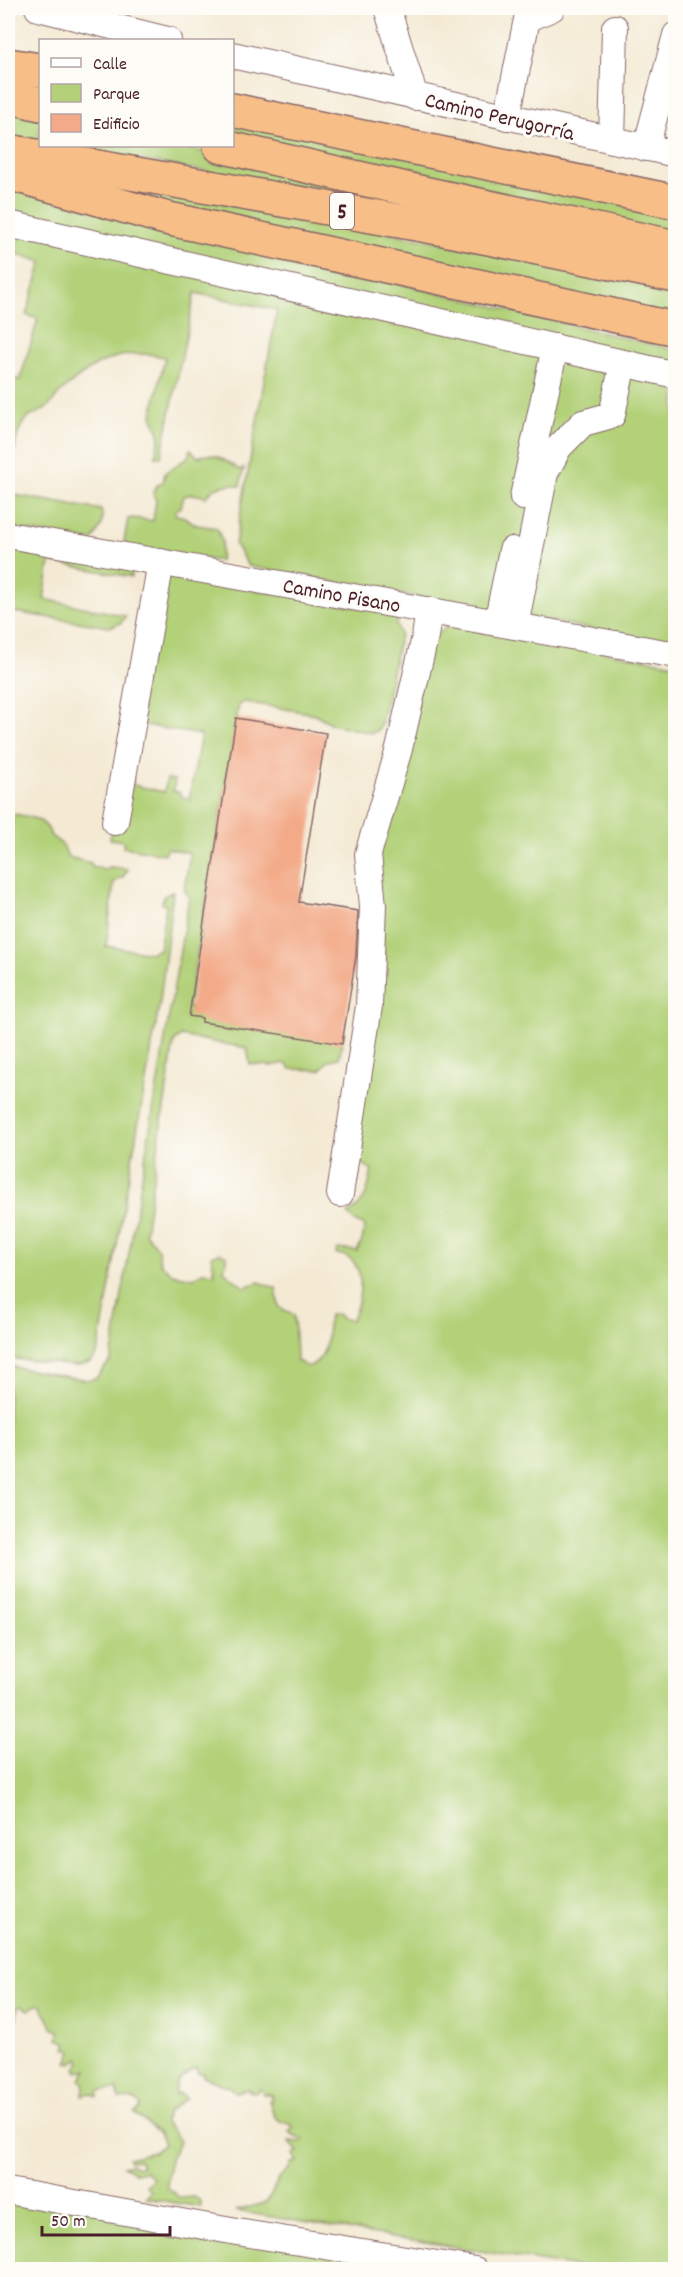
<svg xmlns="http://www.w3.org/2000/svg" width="683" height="2277" font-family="Dekko,sans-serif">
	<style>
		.green { fill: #b2d179; stroke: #7e7852; stroke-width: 1.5 }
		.building { fill: #f3aa88 }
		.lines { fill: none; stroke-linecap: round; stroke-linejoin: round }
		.minor-casing { stroke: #866666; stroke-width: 28 }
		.highway-casing { stroke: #866666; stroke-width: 36 }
		.minor { stroke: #fff; stroke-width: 26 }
		.highway { stroke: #f7be88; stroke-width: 33 }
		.labels { text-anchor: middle; stroke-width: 6; stroke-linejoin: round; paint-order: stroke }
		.shield { fill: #fdfcf7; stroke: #806168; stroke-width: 1.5 }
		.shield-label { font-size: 21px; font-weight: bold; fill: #4a1f2b }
		.street-label { font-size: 22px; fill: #4a1f2b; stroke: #fdfcf7 }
	</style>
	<rect width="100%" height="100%" fill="#fdfcf7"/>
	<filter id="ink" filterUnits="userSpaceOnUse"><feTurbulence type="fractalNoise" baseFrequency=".0167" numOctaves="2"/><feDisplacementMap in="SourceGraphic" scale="12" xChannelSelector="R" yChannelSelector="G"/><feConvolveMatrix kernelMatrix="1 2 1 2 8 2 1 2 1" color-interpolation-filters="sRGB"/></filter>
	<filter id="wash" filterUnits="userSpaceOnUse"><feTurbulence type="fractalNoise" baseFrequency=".008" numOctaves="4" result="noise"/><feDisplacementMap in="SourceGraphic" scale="24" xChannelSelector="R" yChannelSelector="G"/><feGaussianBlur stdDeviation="1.35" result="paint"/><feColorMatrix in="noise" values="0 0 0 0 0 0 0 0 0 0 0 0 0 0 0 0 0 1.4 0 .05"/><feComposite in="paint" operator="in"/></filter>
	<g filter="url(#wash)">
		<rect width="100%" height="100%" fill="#f4ead4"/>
		<g class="green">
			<path d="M8,105L40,113V142L8,136Z"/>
			<path d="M232,120L675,211V237L233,135Z"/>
			<path d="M62,146H178L369,191L368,200Z"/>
			<path d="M33,170L543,260L675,289V321L174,210Z"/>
			<path d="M8,189L675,350V644L248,566L235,544L277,310L195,293L161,457H155L160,436L152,415L165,357C120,347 92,363 60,393C56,397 52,403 48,407C37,415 26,414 20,429C13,445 11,476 8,494L101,510C105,523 99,531 92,541L8,528V377L20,380L38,319L26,315L42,262L8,251Z"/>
			<path d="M190,449L198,457C215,450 226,462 240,470L244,468L240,486L231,484L214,488L206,497L193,494L184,496L181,507L175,511L176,515L184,517L197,525L217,528L222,541L220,561L128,549L124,541L128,519L133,518L153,521L156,501L153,493L157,485L163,482L165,473L188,457Z"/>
			<path d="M8,545L133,566L131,577L50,562L44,599L126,616L121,623L110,627L8,611Z"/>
			<path d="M162,574L399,614L396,625L400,634L381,725L377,731L371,733L332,724L315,714L245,702L239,704L188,1008L199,1010L201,1016L344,1034L339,1058L329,1060L320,1070L291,1069L285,1063L271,1066L250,1064L247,1048L181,1036L174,1042L145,1233L158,1249L160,1263L172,1274L194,1278L202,1272L215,1273L211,1256L220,1253L227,1256L224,1270L230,1276L244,1287L259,1282L276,1288L279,1307L294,1315L296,1360L307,1367C330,1359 326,1336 329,1315L337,1314L342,1319L351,1320C363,1300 368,1256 336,1254L338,1249L357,1251L362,1241L365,1226L354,1221L348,1214C367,1202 367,1192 372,1171L361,1162H352L374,870L434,631H443L446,625L675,664V2269H589L236,2211L267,2202L279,2178L289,2169L291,2163L297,2162L293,2154L298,2152L289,2141L300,2142L303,2140L289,2132L294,2127L290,2126V2124C271,2121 273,2110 269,2100H272L271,2097L273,2096L270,2094H263L260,2089L255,2093L249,2091V2089L235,2092L229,2087L203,2077L204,2073H198L196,2067C185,2076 174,2078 175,2095L179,2093L186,2098L168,2112L164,2121L180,2141L170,2159L167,2187L180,2198L195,2197L200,2201L201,2207L146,2198L151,2191L146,2186L153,2178L145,2171L136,2173L123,2166L131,2164L138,2167L142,2165L139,2160L130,2161L128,2158L154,2152L164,2144L159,2133L134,2113L139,2110L141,2105C134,2097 129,2098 119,2099L117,2089L98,2091V2097L91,2093L83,2095L84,2085L80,2080L87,2070L78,2072L76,2068L81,2062L79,2058L71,2063L67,2062L72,2052L69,2049H65L67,2043L58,2039L60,2032L52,2028C50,2019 44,2015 42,2005H36L29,2010L22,2006L18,2007L10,2058L12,2069L8,2078V1366L87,1380L96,1378L111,1360L189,897L184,889L190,853L167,848L164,854L123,847L124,841L110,839L125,741L133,785L164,792L167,779L175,780L173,791L180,792V796L189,800L201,735L131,723Z"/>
			<path d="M8,813C25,816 46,816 51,836L63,845L68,857L91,863L93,868L98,867L103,870L110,867L128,869L123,877L114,882L106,946L152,953L154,950H159L166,905L162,904L163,897L173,891L160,1001L98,1352C93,1362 88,1364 77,1366L8,1358Z"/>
			<path d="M8,2196L441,2269H8Z"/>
		</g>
		<g id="blocks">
			<path class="building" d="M236,718L326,733L299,902L358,911L356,956L342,1044L202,1022V1018L189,1016Z"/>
		</g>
	</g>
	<g filter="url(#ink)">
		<use href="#blocks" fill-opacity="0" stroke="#866666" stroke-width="1.5"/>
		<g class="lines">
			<g class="minor-casing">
				<g id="minor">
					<path d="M38,8L168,40"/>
					<path d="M387,8L415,97"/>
					<path d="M232,55L676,154"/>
					<path d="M507,117L527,19L552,8"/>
					<path d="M612,140L615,28"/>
					<path d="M646,148L676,35"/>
					<path d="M8,224L676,375"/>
					<path d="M523,497L555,347"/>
					<path d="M8,535L676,655"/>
					<path d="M497,623L512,550"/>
					<path d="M515,626L545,473L559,447L583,423L612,415L623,363"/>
					<path d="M115,822L161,562"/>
					<path d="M340,1194L369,1006L373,906L368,854L399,749L425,637L429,610"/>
					<path d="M8,2191L237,2232L475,2270"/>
				</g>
			</g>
			<g class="highway-casing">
				<g id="highway">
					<path d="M8,65L40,70"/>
					<path d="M8,96L40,104"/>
					<path d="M232,110L676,202"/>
					<path d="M220,146L428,194L676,247"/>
					<path d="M8,151L444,229L676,276"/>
					<path d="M8,173L165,218L676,329"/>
				</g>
			</g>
			<use href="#minor" class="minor"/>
			<use href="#highway" class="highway"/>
		</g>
	</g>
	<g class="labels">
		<rect class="shield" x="330" y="193" width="24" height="36" rx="4.5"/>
		<g class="shield-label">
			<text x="342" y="218">5</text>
		</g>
		<g class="street-label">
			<text transform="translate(500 115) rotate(13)" y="8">Camino Perugorría</text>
			<text transform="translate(342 594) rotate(10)" y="8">Camino Pisano</text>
		</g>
	</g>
	<rect width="683" height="2277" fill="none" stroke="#fdfcf7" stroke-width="30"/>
	<rect x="39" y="39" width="195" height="108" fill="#fdfcf7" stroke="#b5a4a5" stroke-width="1.5"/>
	<rect x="51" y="58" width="30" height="9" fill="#ffffff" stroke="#b5a4a5" stroke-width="1.5"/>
	<text x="93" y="69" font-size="18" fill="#4a1f2b">Calle</text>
	<rect x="51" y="84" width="30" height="18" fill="#b2d179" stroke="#b5a4a5" stroke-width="1.5"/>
	<text x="93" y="99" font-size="18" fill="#4a1f2b">Parque</text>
	<rect x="51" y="114" width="30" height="18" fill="#f3aa88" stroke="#b5a4a5" stroke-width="1.5"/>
	<text x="93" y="129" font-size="18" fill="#4a1f2b">Edificio</text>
	<path d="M42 2226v9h128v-9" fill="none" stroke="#4a1f2b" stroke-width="3"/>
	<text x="51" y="2226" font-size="18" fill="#4a1f2b" stroke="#fdfcf7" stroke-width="4.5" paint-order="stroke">50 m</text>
</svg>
